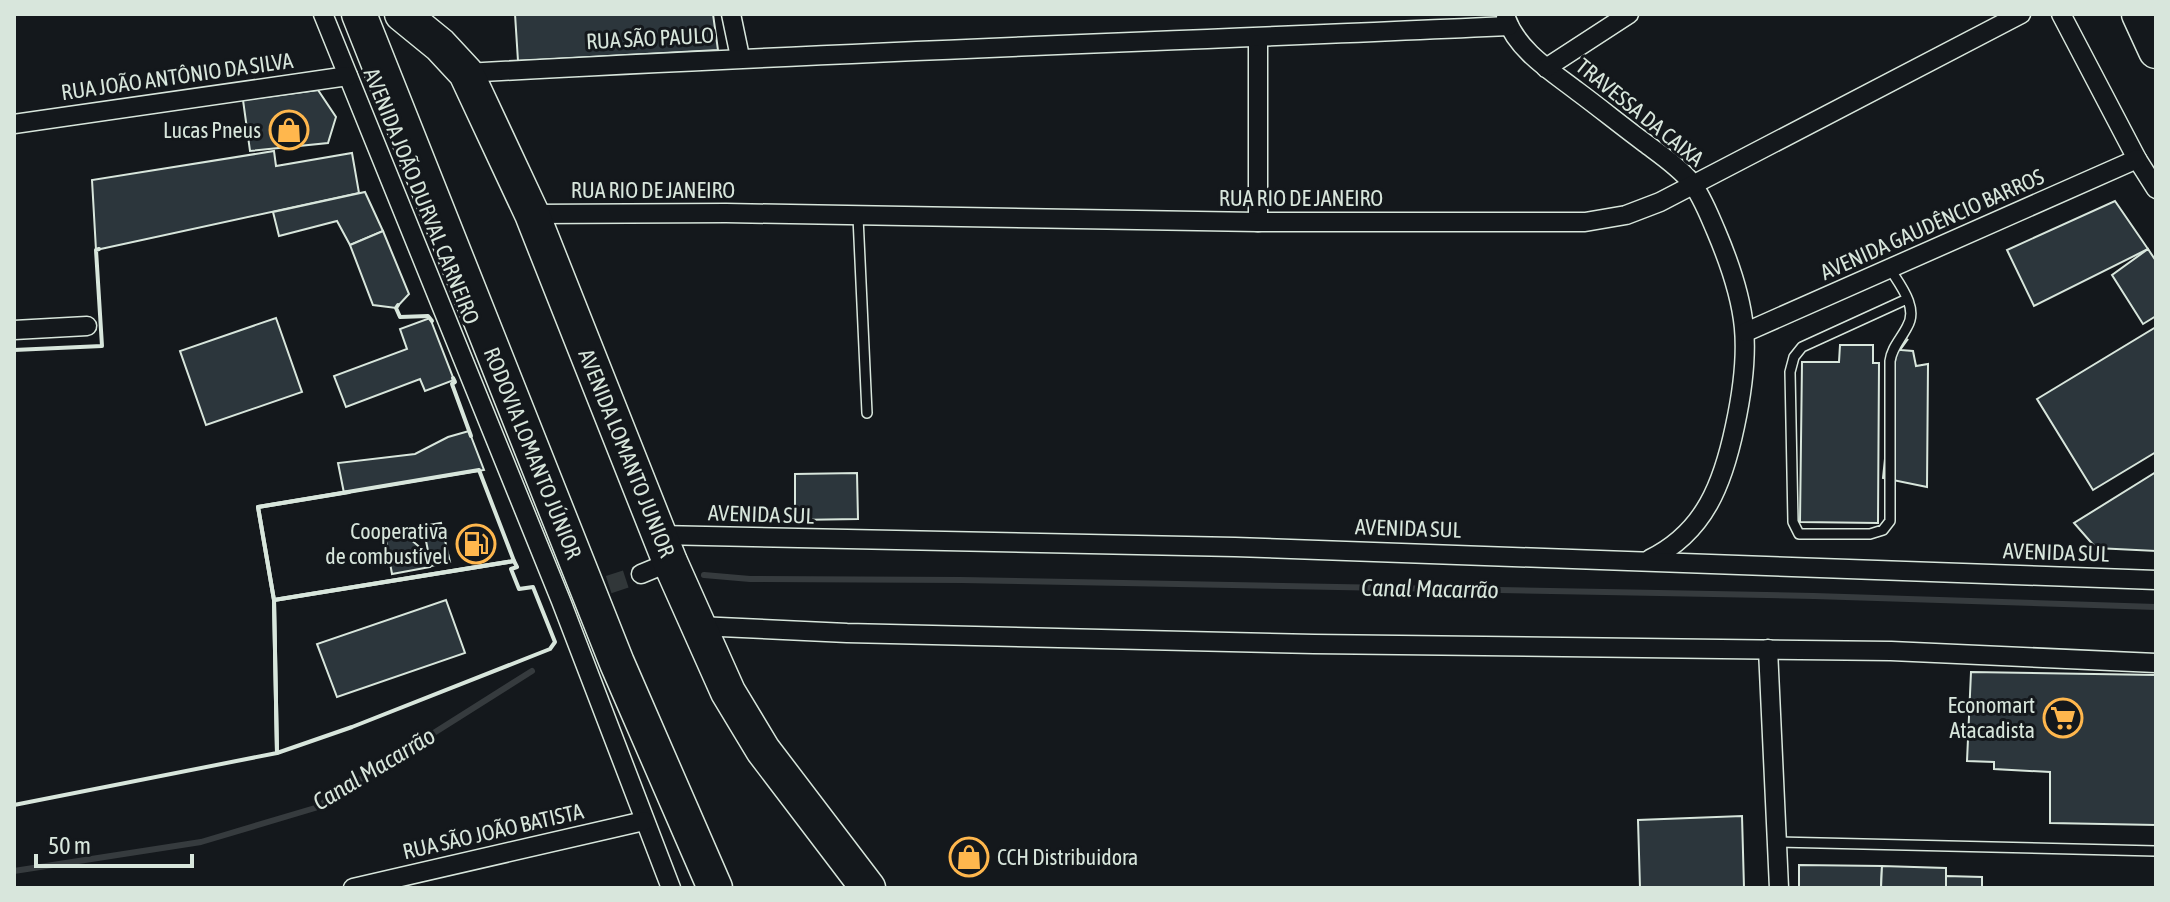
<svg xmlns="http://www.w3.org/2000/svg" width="2170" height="902" font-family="'Asap Condensed',sans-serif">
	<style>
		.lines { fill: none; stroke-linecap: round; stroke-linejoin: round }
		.stream { stroke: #363b3e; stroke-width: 6 }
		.building { fill: #2c363c; stroke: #d8e6dc; stroke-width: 2 }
		.street-tunnel { stroke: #313739; stroke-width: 18; stroke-dasharray: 18 9; stroke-linecap: butt }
		.lane-casing { stroke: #d8e6dc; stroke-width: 12 }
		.street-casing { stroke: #d8e6dc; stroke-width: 21 }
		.highway-casing { stroke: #d8e6dc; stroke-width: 37 }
		.lane { stroke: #14181c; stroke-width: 9 }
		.street { stroke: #14181c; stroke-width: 18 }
		.highway { stroke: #14181c; stroke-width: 34 }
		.wall { stroke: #d8e6dc; stroke-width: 4 }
		.labels { text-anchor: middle; stroke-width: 6; stroke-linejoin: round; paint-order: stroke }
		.street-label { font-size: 22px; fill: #d8e6dc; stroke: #14181c }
		.poi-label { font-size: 22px; fill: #d8e6dc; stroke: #14181c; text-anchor: end }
		.water-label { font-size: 24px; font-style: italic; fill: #d8e6dc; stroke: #14181c }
	</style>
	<rect width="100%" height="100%" fill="#14181c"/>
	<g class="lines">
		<g class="stream">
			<path d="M704,575L750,579L961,580L1814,596L2156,607"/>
			<path d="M14,871L201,842L315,808L532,671"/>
		</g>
	</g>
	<g class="building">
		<path d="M515,14H713L718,50L518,61Z"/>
		<path d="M318,90L336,117L328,143L250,151L243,100Z"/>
		<path d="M274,151L276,166L352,153L359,193L96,250L92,180Z"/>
		<path d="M365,192L383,231L350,245L337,221L279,236L273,212Z"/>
		<path d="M2115,201L2148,249L2034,306L2007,250Z"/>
		<path d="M383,231L409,294L396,308L373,305L350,245Z"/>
		<path d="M2148,249L2156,261V316L2143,324L2112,275Z"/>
		<path d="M276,318L302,392L206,425L180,351Z"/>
		<path d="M430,318L454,380L425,391L420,379L346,407L334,376L407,349L400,329Z"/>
		<path d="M2156,327V452L2093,490L2037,399Z"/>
		<path d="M1908,339L1900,350L1913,351L1916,366L1928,364L1927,487L1883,478L1896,353Z"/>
		<path d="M1840,345H1873V363H1879L1878,523L1800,522L1802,362H1839Z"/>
		<path d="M469,431L484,470L344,493L338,463L415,454L448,437Z"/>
		<path d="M2156,472V551L2096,548L2074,523Z"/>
		<path d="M857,473L858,519L795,520V474Z"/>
		<path d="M441,523L450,562L431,566L423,526Z"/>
		<path d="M484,533L488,557L468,560L464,536Z"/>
		<path d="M385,535H401L410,539L422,549L430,567L392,574Z"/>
		<path d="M446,600L465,653L337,697L317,644Z"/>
		<path d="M1971,672L2156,675V825L2050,823V772L1994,769V762L1967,761Z"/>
		<path d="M1742,816L1744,888H1640L1638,820Z"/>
		<path d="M1799,865L1882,866L1881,888H1799Z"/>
		<path d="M1882,866L1946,868V888H1881Z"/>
		<path d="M1946,876L1982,877V888H1946Z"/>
	</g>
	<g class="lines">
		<path class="street-tunnel" d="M583,593L641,574"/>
		<g class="lane-casing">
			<g id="lane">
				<path d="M858,217L867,413"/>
				<path d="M1890,269C1900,285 1919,308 1907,327C1901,339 1892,347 1890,361V521L1883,530L1870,534H1799L1793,522L1790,372L1794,357L1802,347L1907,299"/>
				<path d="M1777,842L2156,851"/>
			</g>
		</g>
		<g class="street-casing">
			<g id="street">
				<path d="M323,14L561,601L671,888"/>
				<path d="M731,14L740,57"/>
				<path d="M2061,14L2137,159L2156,189"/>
				<path d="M1506,18C1517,50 1551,71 1577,91C1600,108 1622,126 1645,143C1661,155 1679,167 1691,182C1702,196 1709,215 1716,231C1748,306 1752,347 1735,426C1723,483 1705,532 1650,559"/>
				<path d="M1258,38V222"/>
				<path d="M1546,68L1629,14"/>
				<path d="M466,73C813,53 1161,42 1509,26"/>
				<path d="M14,124L348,76"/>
				<path d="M532,214L726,213L1258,222H1585L1626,215L1660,202L2021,14"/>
				<path d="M14,330L87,326"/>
				<path d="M1746,332L2137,159"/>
				<path d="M659,535L1235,547L2156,580"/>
				<path d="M641,574L670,562"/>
				<path d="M698,626L847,633L1314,644L1891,651L2156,663"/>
				<path d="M1768,649L1779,888"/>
				<path d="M353,888L644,821"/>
			</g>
		</g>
		<g class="highway-casing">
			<g id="highway">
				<path d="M359,14L617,663L715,888"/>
				<path d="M402,14L440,45L466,73L532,214L670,562L728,692L763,750L868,888"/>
				<path d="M2139,14L2156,51"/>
			</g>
		</g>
		<use href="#lane" class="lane"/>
		<use href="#street" class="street"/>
		<use href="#highway" class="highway"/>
		<g class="wall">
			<path d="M398,305L396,308L400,317L428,316L432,321"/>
			<path d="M14,350L102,346L96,250L99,249"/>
			<path d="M453,378L455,382L452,384L471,436"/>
			<path d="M479,470L514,561L274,600L258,507Z"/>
			<path d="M514,561L517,567L511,569L519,589L533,587L555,642L550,649L352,727L277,753L274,600Z"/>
			<path d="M14,805L277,753L274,600L258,507L349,492"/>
		</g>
	</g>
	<defs>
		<g id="shop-ring" transform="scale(2)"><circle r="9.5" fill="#14181c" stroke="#ffb74d" stroke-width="1.5"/><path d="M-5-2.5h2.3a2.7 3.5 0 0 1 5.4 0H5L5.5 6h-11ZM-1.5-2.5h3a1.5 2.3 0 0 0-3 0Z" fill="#ffb74d"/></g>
		<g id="fuel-ring" transform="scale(2)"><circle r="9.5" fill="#14181c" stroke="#ffb74d" stroke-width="1.5"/><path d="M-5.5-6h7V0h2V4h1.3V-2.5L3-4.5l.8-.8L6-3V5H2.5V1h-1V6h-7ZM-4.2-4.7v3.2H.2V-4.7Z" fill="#ffb74d"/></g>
		<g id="supermarket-ring" transform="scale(2)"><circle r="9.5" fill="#14181c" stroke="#ffb74d" stroke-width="1.5"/><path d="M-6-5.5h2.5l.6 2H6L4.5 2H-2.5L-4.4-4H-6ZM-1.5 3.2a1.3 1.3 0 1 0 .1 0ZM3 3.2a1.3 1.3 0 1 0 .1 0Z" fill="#ffb74d"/></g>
	</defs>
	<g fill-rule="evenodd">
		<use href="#shop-ring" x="289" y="130"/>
		<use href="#fuel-ring" x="476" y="544"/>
		<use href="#supermarket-ring" x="2063" y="718"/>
		<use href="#shop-ring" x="969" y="857"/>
	</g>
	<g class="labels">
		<g class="street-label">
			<text transform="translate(650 38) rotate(-3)" y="8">RUA SÃO PAULO</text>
			<text transform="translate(177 76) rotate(-8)" y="8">RUA JOÃO ANTÔNIO DA SILVA</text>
			<text transform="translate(1640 112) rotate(39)" y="8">TRAVESSA DA CAIXA</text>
			<text x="653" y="198">RUA RIO DE JANEIRO</text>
			<text transform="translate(422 196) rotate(68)" y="8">AVENIDA JOÃO DURVAL CARNEIRO</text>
			<text x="1301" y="206">RUA RIO DE JANEIRO</text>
			<text transform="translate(1932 224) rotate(-24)" y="8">AVENIDA GAUDÊNCIO BARROS</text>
			<text transform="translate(533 453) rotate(68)" y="8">RODOVIA LOMANTO JÚNIOR</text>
			<text transform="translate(627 453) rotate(68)" y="8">AVENIDA LOMANTO JUNIOR</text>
			<text transform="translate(761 514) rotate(2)" y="8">AVENIDA SUL</text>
			<text transform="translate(1408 528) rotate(2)" y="8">AVENIDA SUL</text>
			<text transform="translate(2056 552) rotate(2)" y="8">AVENIDA SUL</text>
			<text transform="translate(493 831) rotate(-13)" y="8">RUA SÃO JOÃO BATISTA</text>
		</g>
		<g class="poi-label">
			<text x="261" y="138">Lucas Pneus</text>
			<text x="448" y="539">Cooperativa<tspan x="448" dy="25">de combustível</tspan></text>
			<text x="2035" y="713">Economart<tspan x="2035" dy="25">Atacadista</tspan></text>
			<text x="997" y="865" text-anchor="start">CCH Distribuidora</text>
		</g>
		<g class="water-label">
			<text transform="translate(1430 589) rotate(1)" y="8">Canal Macarrão</text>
			<text transform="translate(374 769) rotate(-31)" y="8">Canal Macarrão</text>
		</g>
	</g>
	<rect width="2170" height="902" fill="none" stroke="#d8e6dc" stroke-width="32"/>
	<path d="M36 854v12h156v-12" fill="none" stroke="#d8e6dc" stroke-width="4"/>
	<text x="48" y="854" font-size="24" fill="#d8e6dc" stroke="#14181c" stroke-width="6" paint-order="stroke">50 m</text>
</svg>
